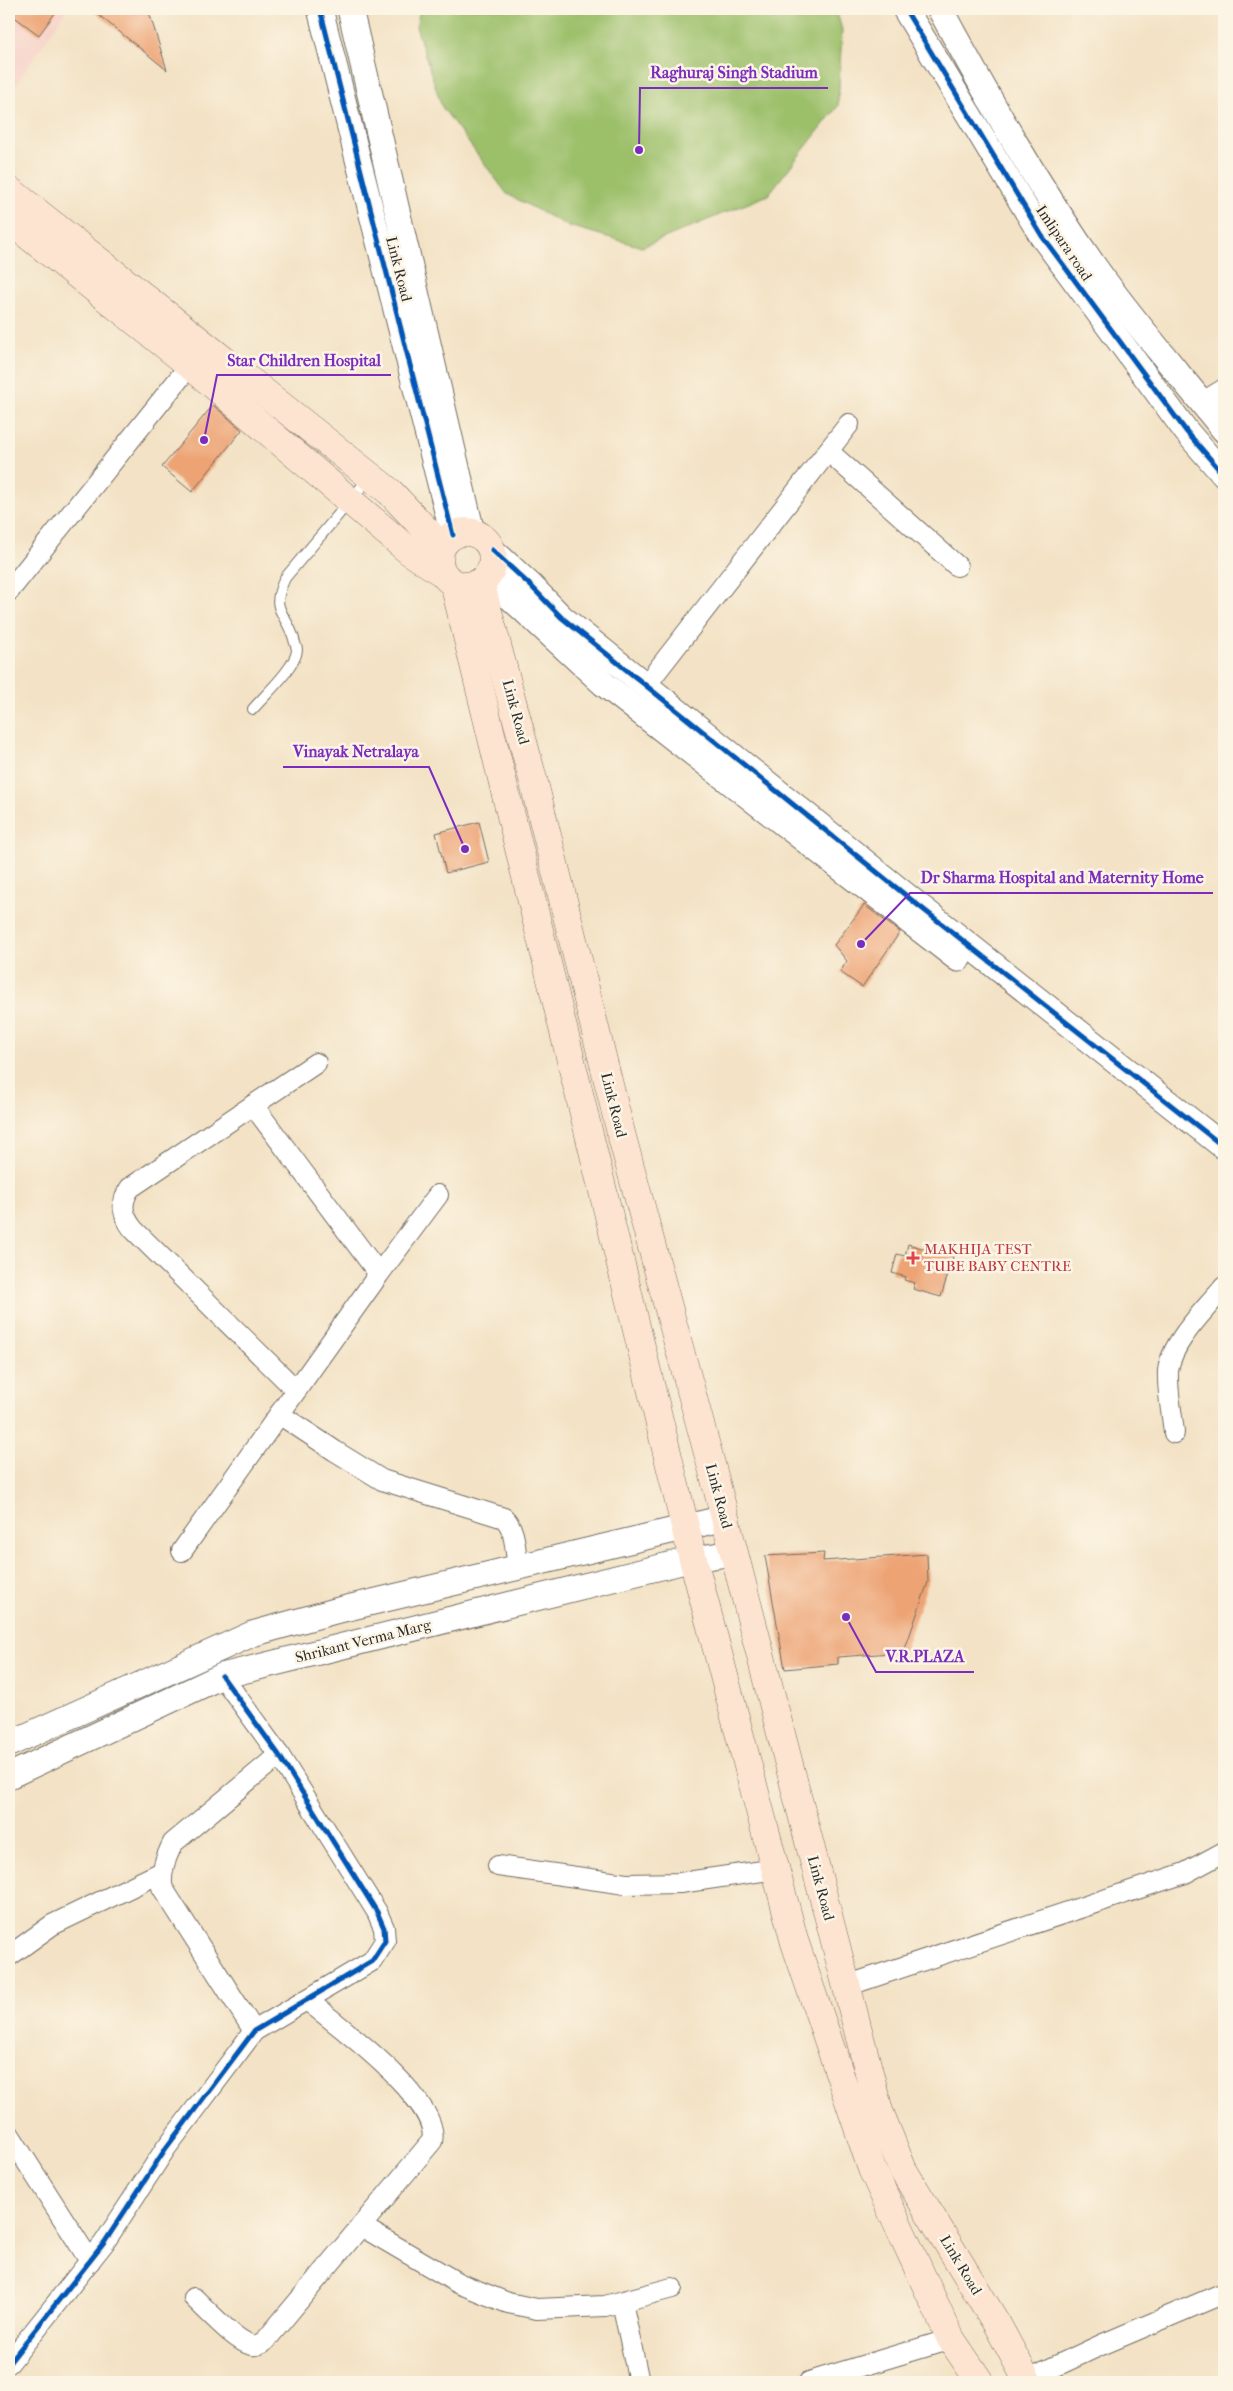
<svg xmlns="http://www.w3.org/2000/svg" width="1233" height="2391" font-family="'IM FELL French Canon',serif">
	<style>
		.built { fill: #f7d1c8 }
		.green { fill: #9cc06a; stroke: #64764a }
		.building { fill: #eda373 }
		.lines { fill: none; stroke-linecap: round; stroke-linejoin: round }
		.service-casing { stroke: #716b61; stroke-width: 12 }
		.minor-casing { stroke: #716b61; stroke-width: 22 }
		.tertiary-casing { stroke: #716b61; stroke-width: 27 }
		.secondary-casing { stroke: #716b61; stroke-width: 29 }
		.service { stroke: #fff; stroke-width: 10 }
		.minor { stroke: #fff; stroke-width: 20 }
		.tertiary { stroke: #fff; stroke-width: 25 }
		.secondary { stroke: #fde4d0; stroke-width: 28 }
		.cycleway-casing { stroke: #fcf5e5; stroke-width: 8 }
		.cycleway { stroke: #0057b8; stroke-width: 5 }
		.health-dot { fill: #e0444e; stroke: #fcf5e5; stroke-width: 2 }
		.labels { text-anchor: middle; stroke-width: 5; stroke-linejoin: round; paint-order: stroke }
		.street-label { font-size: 15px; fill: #2b2b2b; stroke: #fcf5e5 }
		.health-label { font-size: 15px; fill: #be3a42; stroke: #fcf5e5; text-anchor: start }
		.leader { fill: none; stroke: #7b2cbf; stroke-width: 2 }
		.callout-dot { fill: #7b2cbf; stroke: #fcf5e5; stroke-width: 2 }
		.callout-label { font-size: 16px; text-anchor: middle; font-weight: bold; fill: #7b2cbf; stroke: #fcf5e5; stroke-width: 5; stroke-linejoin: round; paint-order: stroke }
	</style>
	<rect width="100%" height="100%" fill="#fcf5e5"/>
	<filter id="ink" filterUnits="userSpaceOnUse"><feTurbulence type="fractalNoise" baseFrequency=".02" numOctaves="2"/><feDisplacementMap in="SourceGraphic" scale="10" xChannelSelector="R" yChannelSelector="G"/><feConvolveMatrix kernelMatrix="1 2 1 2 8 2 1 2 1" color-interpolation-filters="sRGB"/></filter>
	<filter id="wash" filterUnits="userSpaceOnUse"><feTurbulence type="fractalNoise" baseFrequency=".0096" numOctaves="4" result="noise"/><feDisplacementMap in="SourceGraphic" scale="20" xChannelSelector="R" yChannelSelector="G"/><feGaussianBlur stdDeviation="1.12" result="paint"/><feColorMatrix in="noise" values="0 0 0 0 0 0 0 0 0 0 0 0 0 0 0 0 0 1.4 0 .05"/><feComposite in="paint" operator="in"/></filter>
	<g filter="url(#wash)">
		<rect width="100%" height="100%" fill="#f3e2c5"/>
		<path class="built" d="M9,9H67L9,95Z"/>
		<path class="green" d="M420,9H836L842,30L838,106L768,195L642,247L566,225L507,194L442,107L416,27Z"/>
		<g id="blocks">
			<g class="building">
				<path d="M9,9H58L39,35L9,13Z"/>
				<path d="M91,9H148L167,70Z"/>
				<path d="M213,405L242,430L192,492L162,467Z"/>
				<path d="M479,822L489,862L446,873L436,833Z"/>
				<path d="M864,905L900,932L862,987L840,972L847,961L834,945Z"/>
				<path d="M908,1244L953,1257L941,1297L913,1289L915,1283L904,1280L906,1277L892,1273L897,1254L905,1256Z"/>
				<path d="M824,1553L823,1561L927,1554L928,1582L904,1652L838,1657V1664L785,1669L765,1556Z"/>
			</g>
		</g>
	</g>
	<g filter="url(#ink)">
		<use href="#blocks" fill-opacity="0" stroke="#716b61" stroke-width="1"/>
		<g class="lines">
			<g class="service-casing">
				<path id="service" d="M253,709C264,696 296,667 297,650C297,647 294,642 294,639C285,610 269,612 285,578L370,477"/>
			</g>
			<g class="minor-casing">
				<g id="minor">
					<path d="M1203,402L1224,389"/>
					<path d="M828,451L957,566"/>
					<path d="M9,591L190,365"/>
					<path d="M646,685L849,424"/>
					<path d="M253,1105L379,1274"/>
					<path d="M296,1390L133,1229C122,1215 120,1203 130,1188L316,1063"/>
					<path d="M279,1414L335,1451L382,1480L504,1518C516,1529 515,1551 518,1568"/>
					<path d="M1174,1433C1172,1413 1167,1391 1168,1371C1171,1342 1206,1309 1224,1287"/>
					<path d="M182,1551L379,1274L438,1195"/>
					<path d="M498,1866L626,1884L680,1883L776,1869"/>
					<path d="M9,1956L52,1925L162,1872"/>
					<path d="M846,1986L1185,1873L1224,1852"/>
					<path d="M254,2031L162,1887C161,1870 165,1859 173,1843L279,1755"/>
					<path d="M9,2134L90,2261"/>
					<path d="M361,2226L458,2283L508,2303L537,2309L605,2306L672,2288"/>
					<path d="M194,2298C207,2310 236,2342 252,2345C258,2346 262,2343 266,2340L432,2141C442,2101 336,2024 307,2000"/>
					<path d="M622,2302L639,2382"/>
					<path d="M9,2363L104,2243L166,2148L254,2031L372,1961L385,1941L384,1928L377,1912L279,1755L222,1676"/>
					<path d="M1026,2380L1101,2345L1224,2293"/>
					<path d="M809,2382L951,2339"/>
				</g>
			</g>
			<g class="tertiary-casing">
				<g id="tertiary">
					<path d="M320,9L453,535"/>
					<path d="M350,9L472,532"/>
					<path d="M905,9L1042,236L1186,431L1224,475"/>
					<path d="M940,9C988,98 1038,186 1096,269C1136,325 1182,377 1224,430"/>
					<path d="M492,550L531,586L561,617L914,902L1224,1147"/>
					<path d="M487,576L604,684L958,959"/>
					<path d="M9,1744L252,1634L335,1611L725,1518"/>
					<path d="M9,1776L222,1676L693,1559L734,1553"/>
				</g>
			</g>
			<g class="secondary-casing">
				<g id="secondary">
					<path d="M9,190L390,492L441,546"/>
					<path d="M9,220L190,365L409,551L441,572"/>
					<circle cx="466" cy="559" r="27"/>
					<path d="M480,582L533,779L622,1137L712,1468L879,2111L903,2170L998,2326L1028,2382"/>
					<path d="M454,583L693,1559L795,1943L872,2169L951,2339L980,2382"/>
				</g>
			</g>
			<use href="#service" class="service"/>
			<use href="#minor" class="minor"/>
			<use href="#tertiary" class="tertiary"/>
			<use href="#secondary" class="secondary"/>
			<g class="cycleway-casing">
				<g id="cycleway">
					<path d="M320,9L453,535"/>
					<path d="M905,9L1042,236L1186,431L1224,475"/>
					<path d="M492,550L531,586L561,617L914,902L1224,1147"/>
					<path d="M9,2363L104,2243L166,2148L254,2031L372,1961L385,1941L384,1928L377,1912L279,1755L222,1676"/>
				</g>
			</g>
			<use href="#cycleway" class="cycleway"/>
		</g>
	</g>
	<path class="health-dot" d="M910.5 1250.5h5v5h5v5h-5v5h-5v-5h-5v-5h5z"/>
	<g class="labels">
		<g class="street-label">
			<text transform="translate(1064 243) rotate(56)" y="5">Imlipara road</text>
			<text transform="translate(399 269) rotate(76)" y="5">Link Road</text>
			<text transform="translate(516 712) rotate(75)" y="5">Link Road</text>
			<text transform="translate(614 1105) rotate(76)" y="5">Link Road</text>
			<text transform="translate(719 1496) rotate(75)" y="5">Link Road</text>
			<text transform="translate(363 1641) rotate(-14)" y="5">Shrikant Verma Marg</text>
			<text transform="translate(821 1888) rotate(75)" y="5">Link Road</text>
			<text transform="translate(961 2265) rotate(59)" y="5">Link Road</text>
		</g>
		<g class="health-label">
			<text x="924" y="1254">MAKHIJA TEST<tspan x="924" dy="17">TUBE BABY CENTRE</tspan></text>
		</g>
	</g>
	<path class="leader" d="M639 150L640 88H828M204 440L217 375H391M465 849L429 767H283M861 944L910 893H1213M846 1617L876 1672H974"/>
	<g class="callout-dot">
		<circle cx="639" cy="150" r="5"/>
		<circle cx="204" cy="440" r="5"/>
		<circle cx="465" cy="849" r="5"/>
		<circle cx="861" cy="944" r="5"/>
		<circle cx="846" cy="1617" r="5"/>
	</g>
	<g class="callout-label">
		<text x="734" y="78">Raghuraj Singh Stadium</text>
		<text x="304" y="366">Star Children Hospital</text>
		<text x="356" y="757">Vinayak Netralaya</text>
		<text x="1062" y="883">Dr Sharma Hospital and Maternity Home</text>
		<text x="925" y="1662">V.R.PLAZA</text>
	</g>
	<rect width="1233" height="2391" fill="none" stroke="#fcf5e5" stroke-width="30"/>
</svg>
